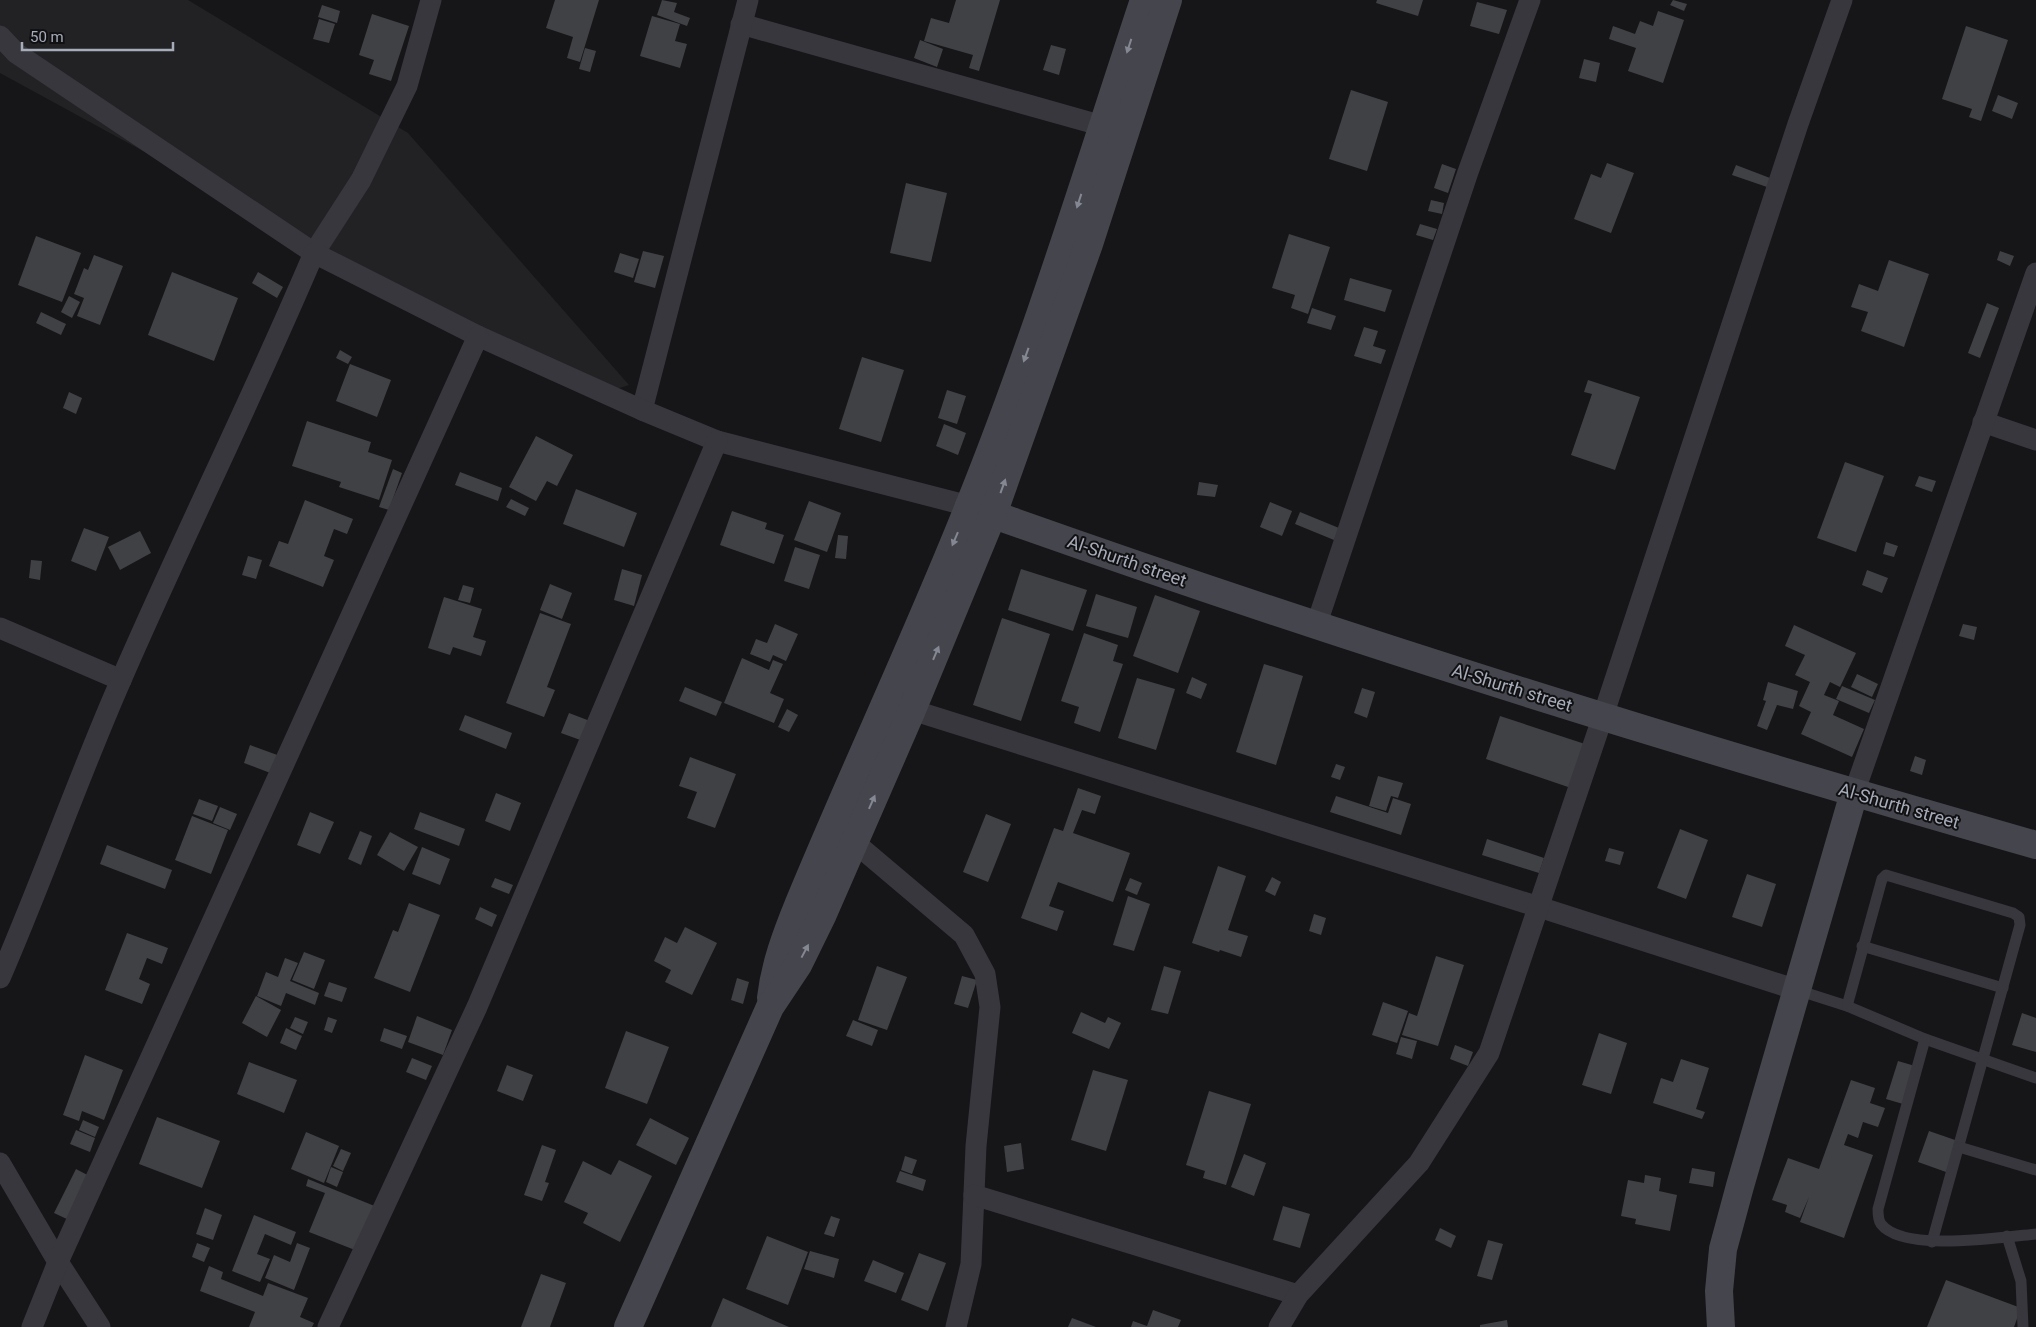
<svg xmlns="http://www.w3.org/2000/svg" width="2036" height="1327" font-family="Roboto,sans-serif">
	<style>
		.built { fill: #222225 }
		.building { fill: #404145 }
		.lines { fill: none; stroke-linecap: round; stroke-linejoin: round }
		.lane { stroke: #37373d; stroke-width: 11 }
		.street { stroke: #37373d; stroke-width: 21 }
		.secondary { stroke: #45464d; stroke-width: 28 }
		.oneway { fill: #858893 }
		.labels { text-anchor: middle; stroke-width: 4; stroke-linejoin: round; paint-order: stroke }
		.street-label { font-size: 18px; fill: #a7acb9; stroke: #111113 }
	</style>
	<rect width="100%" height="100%" fill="#161618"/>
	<path class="built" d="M0,0H188L408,133L629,385L604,393L240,204L0,73Z"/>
	<g class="building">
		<path d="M555,0H599L580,62L567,58L573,37L546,28Z"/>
		<path d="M662,0L677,3L674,12L690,18L687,26L657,15Z"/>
		<path d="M956,0H1000L979,71L969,68L973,55L924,41L931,18L949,23Z"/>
		<path d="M1377,0H1423L1418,16L1376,3Z"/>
		<path d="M1673,0L1687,4L1684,11L1670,5Z"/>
		<path d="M1477,2L1507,10L1499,34L1470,26Z"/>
		<path d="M322,5L340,11L337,23L318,17Z"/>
		<path d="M1658,11L1684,20L1663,83L1628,71L1636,48L1609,39L1613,26L1635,34L1640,21L1653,26Z"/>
		<path d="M372,14L409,26L391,81L369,74L374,60L359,55Z"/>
		<path d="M652,16L680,24L675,41L687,44L680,68L640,56Z"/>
		<path d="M319,19L335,24L329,43L313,39Z"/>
		<path d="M1966,26L2008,40L1981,121L1969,117L1972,109L1942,99Z"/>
		<path d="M920,40L943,49L937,67L914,58Z"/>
		<path d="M1051,45L1066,49L1059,75L1043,70Z"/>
		<path d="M585,48L596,51L590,72L579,69Z"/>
		<path d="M1584,59L1600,63L1596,82L1579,78Z"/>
		<path d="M1351,90L1388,102L1367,171L1329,159Z"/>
		<path d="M1998,95L2018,103L2012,119L1992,111Z"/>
		<path d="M1607,163L1634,173L1611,233L1574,219L1591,174L1601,178Z"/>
		<path d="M1442,164L1456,169L1448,193L1434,188Z"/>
		<path d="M1736,165L1770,178L1767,187L1732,175Z"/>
		<path d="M906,183L947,193L931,262L890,253Z"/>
		<path d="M1431,200L1444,203L1442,214L1428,211Z"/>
		<path d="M1420,224L1437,229L1433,240L1416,235Z"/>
		<path d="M1289,234L1330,247L1308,314L1291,308L1295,295L1272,288Z"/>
		<path d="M36,236L81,253L62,302L18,285Z"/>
		<path d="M643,251L664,256L655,288L634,282Z"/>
		<path d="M2000,251L2014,256L2010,266L1997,260Z"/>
		<path d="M620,253L639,259L633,278L614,272Z"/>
		<path d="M94,255L123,266L100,325L77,316L84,298L74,294L84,268L88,270Z"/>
		<path d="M1889,260L1929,274L1904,347L1861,331L1868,312L1851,307L1859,284L1878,291Z"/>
		<path d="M172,272L238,298L214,361L148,335Z"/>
		<path d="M258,272L283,287L277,298L252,283Z"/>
		<path d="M1350,278L1392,290L1385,312L1344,300Z"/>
		<path d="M69,296L80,302L72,318L61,312Z"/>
		<path d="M1987,303L1999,308L1980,358L1968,353Z"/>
		<path d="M1312,308L1336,316L1331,330L1307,323Z"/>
		<path d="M41,312L66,324L61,335L36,323Z"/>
		<path d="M1364,327L1378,331L1373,346L1386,350L1381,364L1354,356Z"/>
		<path d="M340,350L352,357L348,364L336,358Z"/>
		<path d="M862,357L904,370L881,442L839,429Z"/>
		<path d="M350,364L391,380L377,417L336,401Z"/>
		<path d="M1588,380L1640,397L1615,470L1571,455L1592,394L1584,392Z"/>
		<path d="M947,390L966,396L957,424L938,418Z"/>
		<path d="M69,392L82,398L76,414L63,408Z"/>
		<path d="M307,421L371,442L368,452L392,460L379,500L339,487L341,482L292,466Z"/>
		<path d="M944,424L966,433L958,455L936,446Z"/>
		<path d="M536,436L573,455L557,486L547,481L536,501L509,487Z"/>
		<path d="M1845,462L1884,476L1856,552L1817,538Z"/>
		<path d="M393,469L402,473L389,510L379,507Z"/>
		<path d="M460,472L502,488L498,501L455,485Z"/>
		<path d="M1919,476L1936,481L1932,492L1915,486Z"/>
		<path d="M1199,482L1218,485L1215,497L1197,495Z"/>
		<path d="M576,489L637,513L624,547L563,524Z"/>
		<path d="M511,499L529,508L525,516L506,507Z"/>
		<path d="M305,500L353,519L347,534L334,529L324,556L334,560L323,587L269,566L279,541L288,544Z"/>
		<path d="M809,501L841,513L827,552L794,540Z"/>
		<path d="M1270,502L1292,511L1282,536L1260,527Z"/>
		<path d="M732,511L767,523L765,529L784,535L774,564L720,545Z"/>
		<path d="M1300,512L1339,528L1334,540L1295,524Z"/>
		<path d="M84,528L109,537L96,571L71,561Z"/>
		<path d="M140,531L151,553L120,570L108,547Z"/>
		<path d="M838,535L848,536L846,559L835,558Z"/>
		<path d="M1886,542L1898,546L1894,557L1883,554Z"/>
		<path d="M795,547L820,555L809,589L784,581Z"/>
		<path d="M248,556L262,560L256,579L242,575Z"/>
		<path d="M31,560L42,561L40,580L29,578Z"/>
		<path d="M622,569L642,575L634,606L614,600Z"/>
		<path d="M1021,569L1087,590L1073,631L1008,610Z"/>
		<path d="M1867,570L1888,578L1882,593L1862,585Z"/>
		<path d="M550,584L572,593L562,619L540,610Z"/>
		<path d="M463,585L474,588L470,603L458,600Z"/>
		<path d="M1096,594L1137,607L1128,638L1086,626Z"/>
		<path d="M1155,595L1200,611L1178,673L1133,656Z"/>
		<path d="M444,597L482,609L473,637L486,641L481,656L453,647L450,655L428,648Z"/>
		<path d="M540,613L571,624L547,687L555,690L544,717L506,703Z"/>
		<path d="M1002,618L1050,634L1021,721L973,705Z"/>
		<path d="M775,624L798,634L786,661L773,655L770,662L750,654L756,639L767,643Z"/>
		<path d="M1963,624L1977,627L1974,640L1959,636Z"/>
		<path d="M1794,625L1856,653L1840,687L1830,682L1824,695L1839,701L1833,715L1864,729L1852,757L1801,734L1811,712L1799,706L1810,682L1795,675L1805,655L1785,646Z"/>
		<path d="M1084,633L1118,645L1113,661L1123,664L1100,732L1074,723L1079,707L1061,701Z"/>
		<path d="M742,658L769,670L773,660L783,664L770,693L784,699L774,723L724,703Z"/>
		<path d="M1264,664L1303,676L1276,765L1236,752Z"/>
		<path d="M1857,674L1878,684L1872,697L1851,687Z"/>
		<path d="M1192,677L1207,684L1201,699L1186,693Z"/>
		<path d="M1137,678L1175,689L1156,750L1118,738Z"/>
		<path d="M1768,682L1798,691L1793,709L1777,705L1767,730L1757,726L1766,701L1763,700Z"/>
		<path d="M1842,686L1875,700L1869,713L1836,699Z"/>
		<path d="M685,687L722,702L716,716L679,701Z"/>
		<path d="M1362,688L1375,692L1367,718L1354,713Z"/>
		<path d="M787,709L798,715L789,732L778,727Z"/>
		<path d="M569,713L590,721L583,741L561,733Z"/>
		<path d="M465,715L512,733L506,749L459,730Z"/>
		<path d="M1500,716L1585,744L1571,788L1486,759Z"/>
		<path d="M250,745L280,756L273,774L244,763Z"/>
		<path d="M1915,756L1926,760L1922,775L1910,771Z"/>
		<path d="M690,757L736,774L715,828L687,818L697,792L679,786Z"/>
		<path d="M1336,764L1345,767L1340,780L1331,777Z"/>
		<path d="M1378,776L1403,783L1398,798L1391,796L1386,811L1369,806Z"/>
		<path d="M1078,788L1101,796L1095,814L1082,810L1073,833L1130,853L1113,902L1058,882L1049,906L1064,911L1057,931L1021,918L1054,828L1063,831Z"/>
		<path d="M496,793L521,803L510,831L485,821Z"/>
		<path d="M1336,796L1388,813L1393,798L1411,804L1401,835L1330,812Z"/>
		<path d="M199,799L218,806L212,821L193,814Z"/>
		<path d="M220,807L237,814L230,830L213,823Z"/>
		<path d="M310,812L334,822L320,854L297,845Z"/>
		<path d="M420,812L465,829L459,846L414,829Z"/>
		<path d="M986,814L1011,824L988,882L963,872Z"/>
		<path d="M192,816L228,830L211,874L175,860Z"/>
		<path d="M1680,829L1708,840L1686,899L1657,888Z"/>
		<path d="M360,831L372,836L361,865L348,859Z"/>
		<path d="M390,832L418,847L404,871L377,855Z"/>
		<path d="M1487,839L1544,858L1539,873L1482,855Z"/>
		<path d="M107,845L172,870L165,889L100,864Z"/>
		<path d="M422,847L450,859L440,885L412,874Z"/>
		<path d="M1609,848L1624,852L1620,865L1605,861Z"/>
		<path d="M1218,866L1246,876L1228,930L1248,936L1241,957L1220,950L1219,952L1192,943Z"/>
		<path d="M1747,874L1776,884L1762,927L1732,917Z"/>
		<path d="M1272,877L1281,882L1275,896L1265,891Z"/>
		<path d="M495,878L513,885L509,894L491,887Z"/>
		<path d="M1130,878L1142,883L1137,895L1125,890Z"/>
		<path d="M1128,896L1150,904L1134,951L1113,945Z"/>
		<path d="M409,903L440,915L410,992L374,978L393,930L398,932Z"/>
		<path d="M480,907L497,915L492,927L475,919Z"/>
		<path d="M1314,914L1326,918L1321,935L1309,931Z"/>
		<path d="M685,927L717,943L692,995L665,982L671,970L654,961L665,937L677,943Z"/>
		<path d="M127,933L168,948L162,964L147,958L139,979L150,984L142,1004L105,990Z"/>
		<path d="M304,952L325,960L314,989L292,980Z"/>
		<path d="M1436,956L1464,965L1438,1046L1402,1035L1409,1013L1417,1016Z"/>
		<path d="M285,958L298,963L290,981L319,993L315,1005L286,993L281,1006L257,996L266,972L278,977Z"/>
		<path d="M877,966L907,977L887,1030L858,1020Z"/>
		<path d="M1164,966L1181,971L1168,1014L1151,1010Z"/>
		<path d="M962,976L977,980L968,1008L954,1004Z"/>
		<path d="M737,978L749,982L743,1004L731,1000Z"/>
		<path d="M329,982L347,988L342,1002L324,996Z"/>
		<path d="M256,996L281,1010L267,1037L242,1023Z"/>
		<path d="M1383,1002L1408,1011L1397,1043L1372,1035Z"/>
		<path d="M1081,1012L1105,1023L1108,1017L1121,1023L1109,1049L1072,1033Z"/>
		<path d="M2022,1013L2036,1018V1052L2012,1045Z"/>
		<path d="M417,1016L452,1030L443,1055L408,1042Z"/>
		<path d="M295,1017L308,1022L303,1034L290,1028Z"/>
		<path d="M328,1017L337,1020L332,1033L324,1030Z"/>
		<path d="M853,1020L878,1030L872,1046L846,1036Z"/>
		<path d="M286,1028L302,1036L296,1050L280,1043Z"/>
		<path d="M384,1028L407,1036L402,1049L380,1041Z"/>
		<path d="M626,1031L669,1047L647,1104L605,1088Z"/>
		<path d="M1599,1033L1627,1043L1611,1094L1582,1085Z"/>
		<path d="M1401,1037L1417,1041L1412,1059L1396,1054Z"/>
		<path d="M1455,1045L1473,1052L1468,1066L1450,1059Z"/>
		<path d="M85,1055L123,1070L104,1120L82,1111L79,1121L63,1115Z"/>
		<path d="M412,1058L432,1066L426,1080L406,1072Z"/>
		<path d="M1681,1059L1709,1068L1696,1109L1705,1112L1702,1119L1653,1103L1661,1078L1673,1082Z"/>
		<path d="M1898,1061L1915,1066L1903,1104L1886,1099Z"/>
		<path d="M249,1062L297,1080L284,1113L237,1094Z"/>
		<path d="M507,1065L533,1075L523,1101L497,1091Z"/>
		<path d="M1093,1070L1128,1080L1106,1151L1071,1140Z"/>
		<path d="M1851,1080L1875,1088L1870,1103L1885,1108L1878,1127L1863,1122L1858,1138L1848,1134L1844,1145L1873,1155L1844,1238L1800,1222L1809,1197L1800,1218L1785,1212L1787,1205L1772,1200L1788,1158L1819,1169Z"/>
		<path d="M1209,1091L1251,1104L1226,1185L1203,1178L1205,1171L1186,1165Z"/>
		<path d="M157,1117L220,1141L202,1188L139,1164Z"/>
		<path d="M650,1118L689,1138L676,1165L636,1145Z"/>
		<path d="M83,1120L99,1127L95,1137L79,1130Z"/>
		<path d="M76,1130L95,1138L90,1152L70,1144Z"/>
		<path d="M1929,1131L1958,1141L1946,1172L1918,1162Z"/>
		<path d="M306,1132L339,1146L324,1183L291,1169Z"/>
		<path d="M1021,1143L1024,1169L1007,1172L1004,1146Z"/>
		<path d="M542,1145L556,1150L545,1182L549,1183L542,1201L524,1195Z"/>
		<path d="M341,1149L351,1153L343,1171L333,1166Z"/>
		<path d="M1244,1154L1266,1163L1254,1196L1231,1187Z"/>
		<path d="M905,1156L917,1160L912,1174L901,1170Z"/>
		<path d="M619,1160L652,1176L620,1242L583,1223L588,1213L564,1202L583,1161L611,1175Z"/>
		<path d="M331,1167L343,1172L337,1187L326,1182Z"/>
		<path d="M1692,1168L1715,1172L1713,1187L1689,1183Z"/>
		<path d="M76,1169L95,1179L71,1221L54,1213Z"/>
		<path d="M900,1171L926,1180L923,1191L896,1182Z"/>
		<path d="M1645,1175L1661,1178L1659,1191L1677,1195L1670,1231L1635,1224L1636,1219L1621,1216L1628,1180L1644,1183Z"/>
		<path d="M308,1179L377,1207L360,1252L309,1232L325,1193L306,1186Z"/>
		<path d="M1283,1206L1310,1214L1300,1248L1273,1240Z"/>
		<path d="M205,1208L222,1215L213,1240L196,1234Z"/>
		<path d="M254,1215L296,1232L291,1245L265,1234L257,1254L270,1259L260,1282L232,1271Z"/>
		<path d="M831,1216L840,1219L834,1237L824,1234Z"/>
		<path d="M1440,1228L1456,1236L1451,1248L1435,1240Z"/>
		<path d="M767,1236L808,1252L788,1305L746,1289Z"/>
		<path d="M1488,1240L1503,1244L1492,1280L1477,1276Z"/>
		<path d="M197,1243L210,1248L204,1262L192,1257Z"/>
		<path d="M297,1243L310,1248L294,1290L265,1278L274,1255L290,1262Z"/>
		<path d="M810,1251L839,1259L834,1278L804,1269Z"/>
		<path d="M919,1253L946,1263L928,1311L901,1300Z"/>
		<path d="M873,1260L904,1273L896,1293L864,1281Z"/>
		<path d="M209,1266L223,1272L221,1279L263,1296L268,1283L308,1298L300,1317L314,1323L312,1327H249L255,1312L200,1291Z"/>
		<path d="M541,1274L566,1283L550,1327H521Z"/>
		<path d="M1946,1280L2021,1308L2014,1327H1927Z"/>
		<path d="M723,1298L789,1327H711Z"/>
		<path d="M1153,1310L1181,1320L1178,1327H1131L1133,1321L1147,1326Z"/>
		<path d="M1072,1318L1096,1327H1068Z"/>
		<path d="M1507,1320L1508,1327H1480V1325Z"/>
	</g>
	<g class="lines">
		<g class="lane">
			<path d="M1862,946L2003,988"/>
			<path d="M1797,990L1847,1006L1925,1039L2036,1078"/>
			<path d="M1847,1006L1882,879L1886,875L2013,913L2019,917L2020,925L1932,1242"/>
			<path d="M1925,1039L1878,1209C1878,1214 1878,1220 1881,1224C1903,1253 2002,1237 2036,1234"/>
			<path d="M1959,1147L2036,1170"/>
			<path d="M2007,1236L2021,1281L2023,1327"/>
		</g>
		<g class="street">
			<path d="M741,24L1103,126"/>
			<path d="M0,36L16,53L314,253L361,180L407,86L431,0"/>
			<path d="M642,410L748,0"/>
			<path d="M1983,422L2036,440"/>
			<path d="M1316,626L1468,172L1530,0"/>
			<path d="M0,628L121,680"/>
			<path d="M912,710L1539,907L1797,990"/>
			<path d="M1854,793L2036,273"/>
			<path d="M854,842L964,935L985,974L990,1007L976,1146L971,1264L956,1327"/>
			<path d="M0,978C43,879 78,778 121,680C183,537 253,397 314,253L478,336L642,410L717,441L969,506"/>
			<path d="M0,1163L58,1262L100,1327"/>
			<path d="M974,1195L1298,1295"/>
			<path d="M32,1327L58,1262L478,336"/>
			<path d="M328,1327L477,1007L717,441"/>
			<path d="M1279,1327L1298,1295L1419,1163L1489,1053L1603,716L1798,124L1842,0"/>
		</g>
		<g class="secondary">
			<path d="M969,506C1321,632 1677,743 2036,845"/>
			<path d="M771,998C775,964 786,935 799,903C854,770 916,639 969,506C1036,340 1088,169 1144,0"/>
			<path d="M628,1327L770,1007L798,965L823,914L912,710L993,514L1089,244L1168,0"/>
			<path d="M1721,1327L1719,1291L1723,1249L1740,1186L1854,793"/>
		</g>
	</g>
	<defs><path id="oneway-solid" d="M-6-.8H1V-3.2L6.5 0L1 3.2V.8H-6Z" transform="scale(1.25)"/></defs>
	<g class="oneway">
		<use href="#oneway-solid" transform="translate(1129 46) rotate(108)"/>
		<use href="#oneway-solid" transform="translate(1079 201) rotate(108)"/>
		<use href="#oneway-solid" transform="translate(1026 355) rotate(110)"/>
		<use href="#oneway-solid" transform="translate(1003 486) rotate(-70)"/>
		<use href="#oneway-solid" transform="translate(955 539) rotate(113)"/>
		<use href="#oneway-solid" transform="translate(936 653) rotate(-67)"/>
		<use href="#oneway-solid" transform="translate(872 802) rotate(-66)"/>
		<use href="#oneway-solid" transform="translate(805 951) rotate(-62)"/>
	</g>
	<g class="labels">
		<g class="street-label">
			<text transform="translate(1127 561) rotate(19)" y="6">Al-Shurth street</text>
			<text transform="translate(1512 688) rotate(17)" y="6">Al-Shurth street</text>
			<text transform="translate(1899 806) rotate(16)" y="6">Al-Shurth street</text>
		</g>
	</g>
	<path d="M22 42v8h151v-8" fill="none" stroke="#a7acb9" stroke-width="2.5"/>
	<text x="30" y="42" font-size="15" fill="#a7acb9" stroke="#111113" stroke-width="4" paint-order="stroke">50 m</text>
</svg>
